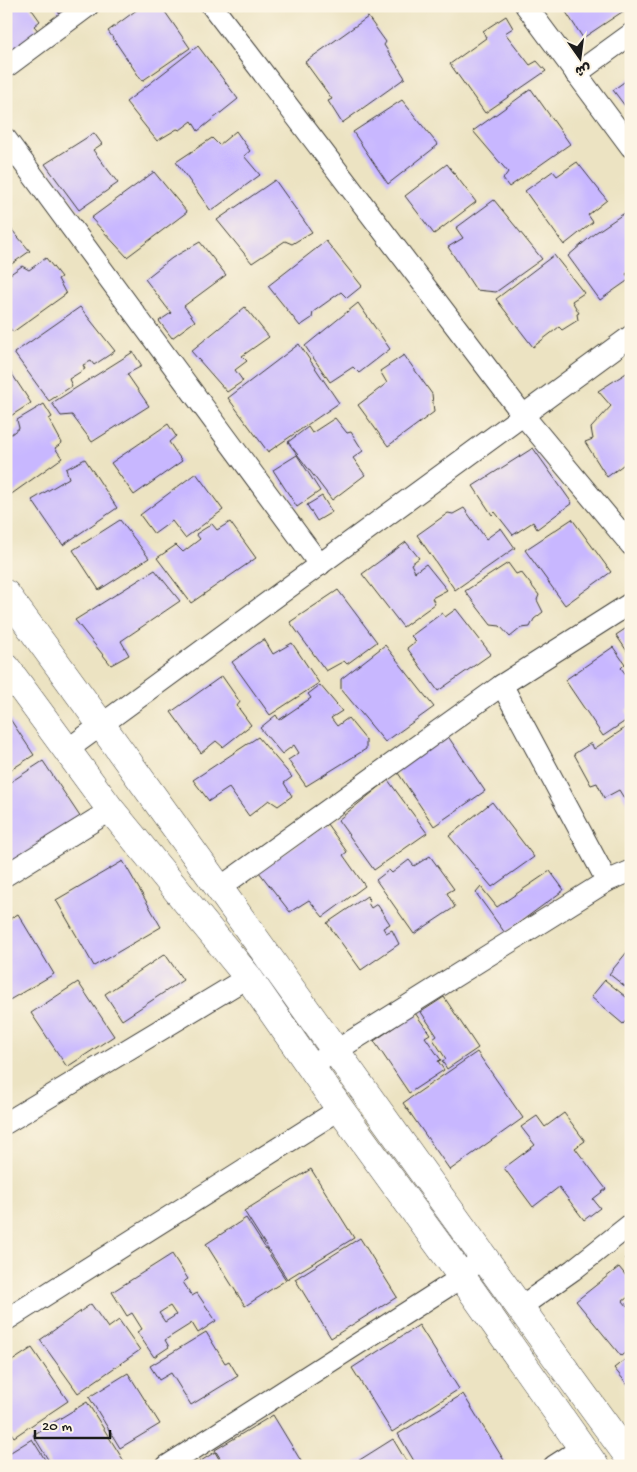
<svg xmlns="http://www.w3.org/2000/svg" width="637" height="1472" font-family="'Gochi Hand','Playpen Sans Arabic',sans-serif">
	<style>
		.building { fill: #c8b7ff; fill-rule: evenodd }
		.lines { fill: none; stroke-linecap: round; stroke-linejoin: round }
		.minor-casing { stroke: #3b3a35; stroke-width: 23 }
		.primary-casing { stroke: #3b3a35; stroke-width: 29 }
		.minor { stroke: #fff; stroke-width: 21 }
		.primary { stroke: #fff; stroke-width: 28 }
	</style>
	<rect width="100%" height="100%" fill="#fcf5e5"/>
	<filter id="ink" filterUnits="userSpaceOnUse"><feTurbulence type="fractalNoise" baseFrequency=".02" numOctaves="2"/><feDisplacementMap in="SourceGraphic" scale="10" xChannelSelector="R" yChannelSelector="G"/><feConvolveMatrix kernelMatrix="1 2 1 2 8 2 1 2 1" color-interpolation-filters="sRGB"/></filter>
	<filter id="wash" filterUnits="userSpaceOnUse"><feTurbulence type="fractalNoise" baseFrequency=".0096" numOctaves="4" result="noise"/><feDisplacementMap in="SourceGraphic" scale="20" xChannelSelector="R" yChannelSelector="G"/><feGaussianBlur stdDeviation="1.12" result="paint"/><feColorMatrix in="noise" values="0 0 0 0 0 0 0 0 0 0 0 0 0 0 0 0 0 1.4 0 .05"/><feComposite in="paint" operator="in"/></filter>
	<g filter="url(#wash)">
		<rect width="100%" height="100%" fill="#ece3c2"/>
		<g id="blocks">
			<g class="building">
				<path d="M6,6H31L30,7L40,21L34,26L42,35L6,64Z"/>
				<path d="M55,6H75L61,16Z"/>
				<path d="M142,6H161L190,48L142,81L108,31Z"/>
				<path d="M562,6H631L583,38Z"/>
				<path d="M506,16L513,28L505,33L530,65L537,61L546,71L485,113L450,64L486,38L483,31Z"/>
				<path d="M368,17L386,42L384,45L405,78L342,123L328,101L332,99L305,62Z"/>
				<path d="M198,46L238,99L198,131L192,121L180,130L177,129L157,141L126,102Z"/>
				<path d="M631,77V114L613,90Z"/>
				<path d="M531,89L570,144L509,187L503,179L508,172L473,131Z"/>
				<path d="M402,100L438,145L388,184L353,132Z"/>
				<path d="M236,131L250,151L244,156L260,175L211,211L176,162L212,138L219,145Z"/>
				<path d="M94,133L102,144L93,150L118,183L79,210L45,164Z"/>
				<path d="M577,162L607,200L588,215L593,222L564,245L525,191L553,171L557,176Z"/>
				<path d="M447,164L476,202L434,234L405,196Z"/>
				<path d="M154,172L187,212L127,257L91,218Z"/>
				<path d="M275,180L312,232L292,244L285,241L252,263L217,220Z"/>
				<path d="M494,200L542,259L496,292L476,290L448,247L463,238L456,228Z"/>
				<path d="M629,210L631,213V269L626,274L630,279L600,300L568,256L595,233Z"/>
				<path d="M6,223L30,251L6,268Z"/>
				<path d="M326,241L362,286L347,298L341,292L313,312L312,318L300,326L268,286Z"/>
				<path d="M200,242L226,275L184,306L195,321L172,338L159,321L171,313L145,279L172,258Z"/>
				<path d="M554,255L584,293L572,301L579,313L577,314L578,320L562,330L559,327L533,347L496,299Z"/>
				<path d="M46,258L61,277L58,279L66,294L13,332L8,326L6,327V277L22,266L29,270Z"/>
				<path d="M358,303L390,349L359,373L353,367L330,382L305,346Z"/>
				<path d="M80,307L115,351L94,365L91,361L83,365L85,369L69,379L72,386L49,401L14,353Z"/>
				<path d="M245,307L269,337L242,356L247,361L235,370L243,381L227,392L191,351Z"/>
				<path d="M299,344L339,403L268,452L228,398Z"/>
				<path d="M133,352L142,366L127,374L149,406L92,442L72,415L61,416L52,403Z"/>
				<path d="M404,355L432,394L434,412L388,446L358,405L387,383L380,371Z"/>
				<path d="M6,365L31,403L6,419Z"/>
				<path d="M628,372L631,376V459L607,477L585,442L593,439L591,428L611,406L598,391Z"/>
				<path d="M44,404L52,417L49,419L62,443L55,448L62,458L6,498V438L19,428L17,420Z"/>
				<path d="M335,418L347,433L351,432L363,451L353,458L365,475L332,500L288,442L308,427L312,433Z"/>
				<path d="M168,424L176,436L169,442L182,461L134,495L111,463Z"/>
				<path d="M533,448L572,503L537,529L533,522L513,535L495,512L492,515L473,486Z"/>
				<path d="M297,455L320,491L297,507L273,470Z"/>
				<path d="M85,459L117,508L63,545L32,500L69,478L66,469Z"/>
				<path d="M196,473L223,510L185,538L172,521L154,534L140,515Z"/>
				<path d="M322,496L332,512L317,521L307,505Z"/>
				<path d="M464,508L486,539L501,528L515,548L455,590L417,535L448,513L453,514Z"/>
				<path d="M572,519L611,572L565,605L525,550Z"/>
				<path d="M120,520L149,558L99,590L73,550Z"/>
				<path d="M230,522L256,558L191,603L157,558L176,545L183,552L200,539L196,534L212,524L217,530Z"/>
				<path d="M406,542L419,558L411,564L415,572L426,564L447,590L432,598L435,604L403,627L362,574Z"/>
				<path d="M508,563L516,574L521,572L539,595L537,600L543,612L534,619L530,627L521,628L510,637L500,626L491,625L465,591Z"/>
				<path d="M155,570L180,601L121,641L129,655L111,665L75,620Z"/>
				<path d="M338,590L377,642L347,664L344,661L326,671L290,622Z"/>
				<path d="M456,609L491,654L438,691L407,648L416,641L411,636L442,613L445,617Z"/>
				<path d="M631,625V657L616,635Z"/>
				<path d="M264,639L273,654L292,643L319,683L270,715L232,662Z"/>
				<path d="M385,645L434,707L385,742L341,689V679Z"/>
				<path d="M613,647L625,664L621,668L631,681V707L626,710L630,718L603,736L565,680Z"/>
				<path d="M222,676L240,702L237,706L251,725L223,747L216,741L201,753L171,712Z"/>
				<path d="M320,685L342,711L331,718L337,726L348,718L366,740V749L306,786L288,760L299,753L294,745L282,754L260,728L276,715L279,720L311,698L308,694Z"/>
				<path d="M6,713L34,755L6,773Z"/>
				<path d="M631,724V800L627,803L619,790L604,798L597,783L591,785L574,754L591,743L594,749Z"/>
				<path d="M447,735L485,791L434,826L396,770Z"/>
				<path d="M258,737L292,777L284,783L292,796L278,806L269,800L249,816L229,788L209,801L193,780Z"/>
				<path d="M43,761L83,821L12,868L6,858V785Z"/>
				<path d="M388,780L427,833L374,870L338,820Z"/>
				<path d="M492,802L534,857L492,887L449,836Z"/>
				<path d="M327,824L347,852L343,855L365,886L323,917L309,900L290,912L259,872Z"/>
				<path d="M430,856L454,889L447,893L455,907L414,934L376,880L389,870L392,873L409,860L414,866Z"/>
				<path d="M123,861L161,927L94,966L56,900Z"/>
				<path d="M550,871L564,890L505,933L476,893L481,887L497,907Z"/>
				<path d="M367,896L370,901L368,903L371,908L377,904L390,924L383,928L386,933L392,930L399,944L361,970L327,923Z"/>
				<path d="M18,914L54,974L6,1002V921Z"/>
				<path d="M627,952L631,955V991L609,974Z"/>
				<path d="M165,954L183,980L122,1020L105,994Z"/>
				<path d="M605,980L631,1001V1015L623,1024L591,997Z"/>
				<path d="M78,982L114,1036L67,1067L31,1013Z"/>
				<path d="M444,997L478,1048L447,1069L442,1061L446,1059L433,1039L437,1036L421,1012Z"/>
				<path d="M415,1013L430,1034L425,1037L441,1060L438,1061L444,1070L409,1093L374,1041Z"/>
				<path d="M477,1052L523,1118L450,1170L403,1103Z"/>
				<path d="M564,1113L585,1141L575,1148L606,1189L593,1199L600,1208L584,1220L559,1187L533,1207L504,1168L535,1145L521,1127L537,1116L545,1127Z"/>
				<path d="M311,1169L354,1238L287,1279L244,1211Z"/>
				<path d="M246,1218L286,1280L245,1306L206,1244Z"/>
				<path d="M360,1238L397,1297L331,1338L295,1279Z"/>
				<path d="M631,1253V1264L625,1258Z"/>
				<path d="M172,1254L188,1279L183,1282L192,1296L197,1293L216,1321L198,1333L192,1323L165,1340L169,1347L154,1357L137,1332L142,1329L132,1313L127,1316L112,1292ZM170,1306L176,1315L165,1322L159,1313Z"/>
				<path d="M619,1267L631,1282V1295L623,1301L627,1306L631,1304V1348L621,1356L576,1301Z"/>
				<path d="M91,1304L108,1328L119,1320L140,1350L78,1393L40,1340Z"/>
				<path d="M419,1325L459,1389L392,1432L352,1368Z"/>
				<path d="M206,1332L225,1363L229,1361L238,1376L191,1405L171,1373L159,1380L150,1366Z"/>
				<path d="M32,1348L68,1401L14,1437L6,1426V1365Z"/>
				<path d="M631,1355V1389L614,1368Z"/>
				<path d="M128,1373L160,1424L120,1448L89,1397Z"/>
				<path d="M463,1394L505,1462L499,1466H417L398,1434Z"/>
				<path d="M87,1402L127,1466H52L33,1435Z"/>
				<path d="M273,1415L304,1466H225L215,1450Z"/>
				<path d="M32,1439L49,1466H6V1455Z"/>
				<path d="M393,1439L409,1466H350Z"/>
				<path d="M215,1452L223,1466H193Z"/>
			</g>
		</g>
	</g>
	<g filter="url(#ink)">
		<use href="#blocks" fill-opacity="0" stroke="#3b3a35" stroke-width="1"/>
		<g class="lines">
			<g class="minor-casing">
				<g id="minor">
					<path d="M212,6L523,415L631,545"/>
					<path d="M526,6L631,147"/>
					<path d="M6,67L88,6"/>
					<path d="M576,74L631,34"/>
					<path d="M6,139L320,565"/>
					<path d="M502,685L607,881"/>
					<path d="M67,750L631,336"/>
					<path d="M6,875L111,810"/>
					<path d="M218,889L502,685L631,603"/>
					<path d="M310,1067L607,881L631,871"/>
					<path d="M6,1123L248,977"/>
					<path d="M519,1308L573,1270L631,1224"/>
					<path d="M6,1320L340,1109"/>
					<path d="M167,1466L462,1277L482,1256"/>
					<path d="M554,1466L582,1448"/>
				</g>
			</g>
			<g class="primary-casing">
				<g id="primary">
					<path d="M6,594C217,881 420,1173 631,1460"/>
					<path d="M6,667L111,810L248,977L340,1109L462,1277L595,1466"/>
				</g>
			</g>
			<use href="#minor" class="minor"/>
			<use href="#primary" class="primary"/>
		</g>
	</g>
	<rect width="637" height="1472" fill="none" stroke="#fcf5e5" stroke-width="25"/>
	<g transform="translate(580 58) rotate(166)" stroke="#fcf5e5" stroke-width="4" paint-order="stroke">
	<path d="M0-4L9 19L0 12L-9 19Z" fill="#1c1c1c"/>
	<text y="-8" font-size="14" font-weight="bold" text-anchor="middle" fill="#1c1c1c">ش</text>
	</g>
	<path d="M35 1430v8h75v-8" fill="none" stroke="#1c1c1c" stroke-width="2.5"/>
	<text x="42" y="1430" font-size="15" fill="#1c1c1c" stroke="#fcf5e5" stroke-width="4" paint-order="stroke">20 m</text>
</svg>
